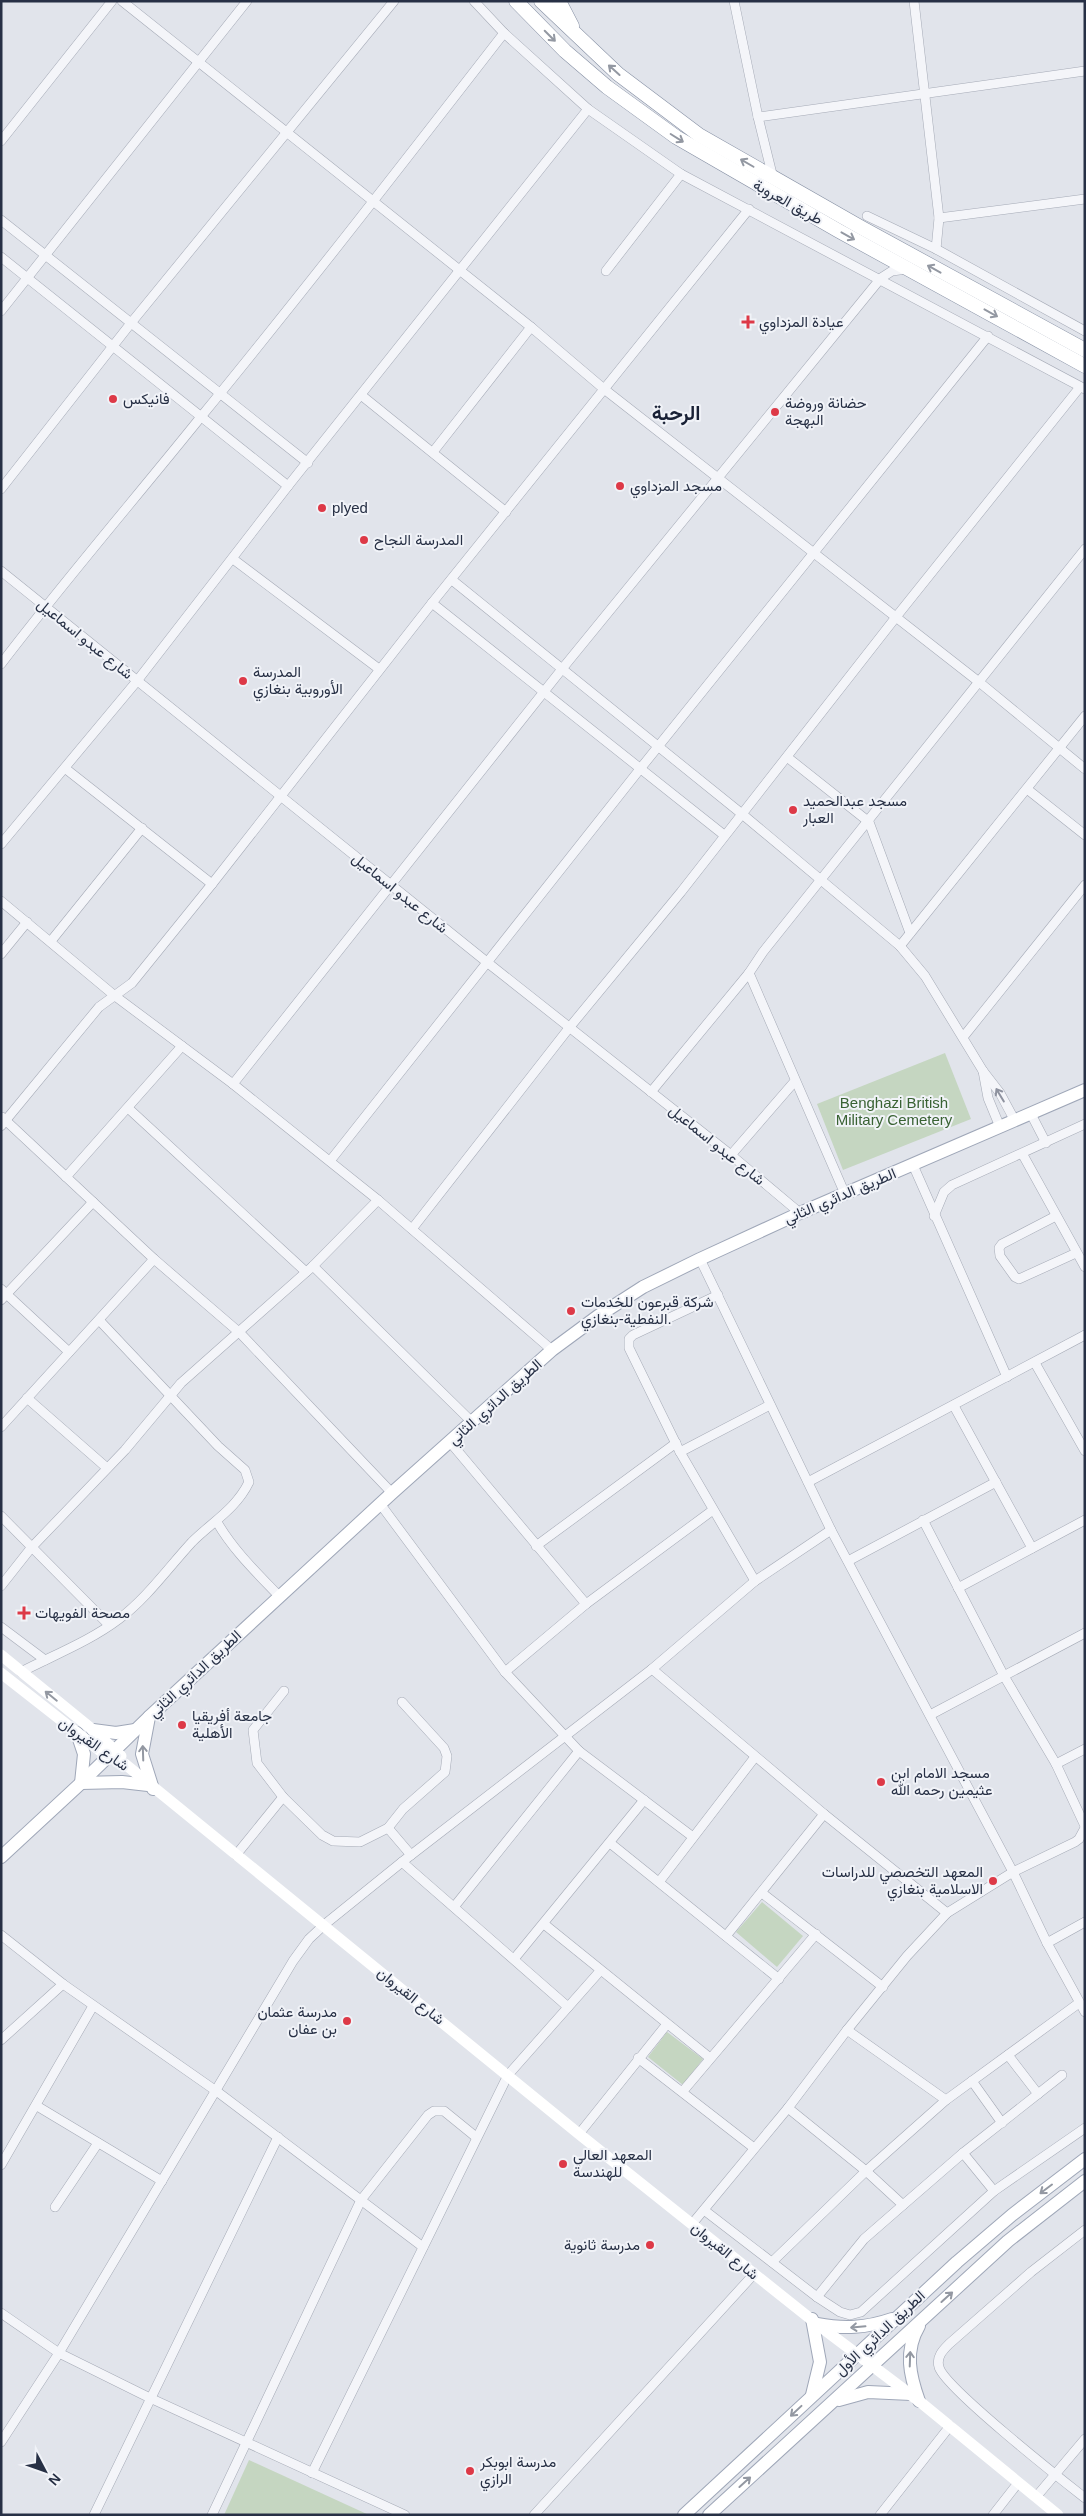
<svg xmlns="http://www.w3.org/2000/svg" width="1086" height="2516" font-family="Helvetica,Vazirmatn,sans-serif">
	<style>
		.green { fill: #c5d6c1 }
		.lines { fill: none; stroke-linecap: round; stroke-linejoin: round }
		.minor-casing { stroke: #a5aab6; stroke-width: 10 }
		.primary-casing { stroke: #9fa7b8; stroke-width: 14 }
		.trunk-casing { stroke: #8690a4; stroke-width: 15 }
		.minor { stroke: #f4f5f9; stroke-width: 9 }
		.secondary { stroke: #fff; stroke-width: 11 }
		.primary { stroke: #fff; stroke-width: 12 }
		.trunk { stroke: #fff; stroke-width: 14 }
		.oneway { stroke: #9398a2 }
		.oneway2 { stroke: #8e929f }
		.poi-dot { fill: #dd3947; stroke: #f1f3f8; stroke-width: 2 }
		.labels { text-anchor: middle; stroke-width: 4; stroke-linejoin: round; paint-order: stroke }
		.street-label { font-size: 15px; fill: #273045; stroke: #f1f3f8 }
		.poi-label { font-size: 15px; fill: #273045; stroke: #f1f3f8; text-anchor: start }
		.park-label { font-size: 15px; fill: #396233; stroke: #f1f3f8 }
		.district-label { font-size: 20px; font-weight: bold; fill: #192136; stroke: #f1f3f8 }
	</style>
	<rect width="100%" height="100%" fill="#e1e4eb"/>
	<g class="green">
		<path d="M945,1053L971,1119L843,1170L817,1104Z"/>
		<path d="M762,1902L803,1936L777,1967L736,1932Z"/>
		<path d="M667,2032L703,2059L683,2085L648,2057Z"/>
		<path d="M249,2460L369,2515H224Z"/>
	</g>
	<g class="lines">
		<g class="minor-casing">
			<g id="minor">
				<path d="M122,1L531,327L604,389L979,682L1085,769"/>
				<path d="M474,1L504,33L588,109L681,174L1085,389"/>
				<path d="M734,1L758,117L773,178"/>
				<path d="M914,1L939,218L936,249"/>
				<path d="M758,117L1085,71"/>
				<path d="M1,141L112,1"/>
				<path d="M867,216L936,249L1085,331"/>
				<path d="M939,218L1085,199"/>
				<path d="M1,220L308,463"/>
				<path d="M1,257L288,486"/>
				<path d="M606,271L681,174"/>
				<path d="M1,311L247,1"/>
				<path d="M361,395L506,512"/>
				<path d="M433,452L531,327"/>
				<path d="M1,489L131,323L394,1"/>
				<path d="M233,559L379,669"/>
				<path d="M1,571L488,963L731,1155L800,1213"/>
				<path d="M452,580L742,814L900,946L925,976L983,1071L1000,1093L1015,1121"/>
				<path d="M432,603L724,835"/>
				<path d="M1,664C65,580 134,500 200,418C304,291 404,162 504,33"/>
				<path d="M787,757L869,822L910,933"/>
				<path d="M66,769L212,884"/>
				<path d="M1027,789L1085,835"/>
				<path d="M1,844L137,681L288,486L588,109"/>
				<path d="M1,901L115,996L233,1084L378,1200L552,1350"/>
				<path d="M51,941L142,828"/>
				<path d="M900,946L1085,716"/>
				<path d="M1,954L27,922"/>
				<path d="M749,973L845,1194"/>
				<path d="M964,1036L1085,885"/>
				<path d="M983,1071L988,1098L1000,1127"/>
				<path d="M233,1084L562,669L881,278L892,271L907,269"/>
				<path d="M651,1092L749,973L763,952L1085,549"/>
				<path d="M128,1108L306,1272"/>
				<path d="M1031,1114L1046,1143"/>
				<path d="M2,1117L154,1259L240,1333L392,1493"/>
				<path d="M1,1126L99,1007L132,983L212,884L432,603L749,209"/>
				<path d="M731,1155L795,1081"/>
				<path d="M1023,1155L1085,1267"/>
				<path d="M330,1161L640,769L988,336"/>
				<path d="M913,1165L1007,1377"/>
				<path d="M66,1177L182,1046"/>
				<path d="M934,1216L944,1192L952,1185L1085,1124"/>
				<path d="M1056,1216L1002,1244L999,1248L1000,1256L1015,1277L1019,1279L1076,1253"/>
				<path d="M412,1229L569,1028L681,892L896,617L1080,387"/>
				<path d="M700,1259L831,1530L1013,1872L1047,1943L1085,2012"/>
				<path d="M313,1266L472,1422"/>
				<path d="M1,1289L69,1352"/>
				<path d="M718,1295L633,1335L629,1339V1348L680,1452L755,1581"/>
				<path d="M1,1300L93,1202"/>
				<path d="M1035,1363L1085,1451"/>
				<path d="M27,1398L107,1468"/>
				<path d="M954,1406L1032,1548"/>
				<path d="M1,1427L154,1259"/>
				<path d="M450,1442L586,1604"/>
				<path d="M680,1452L770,1405"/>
				<path d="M808,1482L1085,1335"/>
				<path d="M381,1505L505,1672L579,1751L693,1837"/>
				<path d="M1,1516L109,1625"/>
				<path d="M923,1520L1004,1676L1056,1764"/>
				<path d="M217,1522C233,1550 257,1573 279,1596"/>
				<path d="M536,1546L676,1443"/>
				<path d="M848,1561L996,1482"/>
				<path d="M1,1586L31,1548L125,1450L181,1383L313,1266L378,1200"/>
				<path d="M958,1588L1085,1520"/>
				<path d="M1,1627L45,1660"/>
				<path d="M652,1669L824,1814L947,1913"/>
				<path d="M21,1672C54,1655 90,1641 119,1619C147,1598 168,1568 192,1542C212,1522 236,1509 249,1482L245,1470L218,1446L99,1320"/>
				<path d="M505,1672L586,1604L713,1510"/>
				<path d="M284,1691L253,1730L257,1763L283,1797L322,1835L333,1841L360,1842L388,1828L403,1809L445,1772L447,1756L444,1748L402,1702"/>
				<path d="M930,1715L1085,1633"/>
				<path d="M1085,1749L1056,1764L1085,1826"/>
				<path d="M388,1828L411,1855"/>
				<path d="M610,1843L779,1979"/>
				<path d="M236,1855L283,1797"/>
				<path d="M402,1862L568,2007"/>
				<path d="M659,1882L755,1757"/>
				<path d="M762,1893L883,1987"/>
				<path d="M454,1907L579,1751"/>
				<path d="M544,1924L710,2058"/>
				<path d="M1,1935L63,1984L219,2093L423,2247"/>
				<path d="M726,1936L824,1814"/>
				<path d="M1047,1943L1085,1922"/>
				<path d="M514,1959L644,1800"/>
				<path d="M847,2030L946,2100"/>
				<path d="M1,2040L63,1984"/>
				<path d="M1008,2055L1038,2094"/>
				<path d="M638,2058L754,2148"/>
				<path d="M972,2081L1002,2123"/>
				<path d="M683,2091L816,1934"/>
				<path d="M37,2106L162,2181"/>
				<path d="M788,2108L866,2171L903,2205L864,2239L817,2297"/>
				<path d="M579,2134L667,2024"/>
				<path d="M963,2153L994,2191"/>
				<path d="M1,2165L93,2006"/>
				<path d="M903,2205L963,2153L1062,2075"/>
				<path d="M55,2207L98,2143"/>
				<path d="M704,2210L817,2297L840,2312L850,2315L861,2312L994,2191L1085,2128"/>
				<path d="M692,2224L788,2108L847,2030L907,1956L947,1913L1013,1872L1075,1842L1079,1839L1085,1828"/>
				<path d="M1085,2230L1031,2272L949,2344C943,2350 936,2357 939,2367C944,2387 1062,2480 1085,2498"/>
				<path d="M772,2262L866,2171L946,2100L1079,2003"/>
				<path d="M1,2313L59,2353L150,2398L405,2515"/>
				<path d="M1,2442L59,2353L293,1961L309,1939L324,1925L402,1862L652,1669L755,1581L831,1530"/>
				<path d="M312,2473L508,2075L600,1971"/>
				<path d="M1036,2497L1085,2439"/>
				<path d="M94,2515L278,2137"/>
				<path d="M212,2515L361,2200L428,2115L434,2111H444L476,2137"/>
				<path d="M534,2515L754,2274"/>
				<path d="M880,2515L950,2426"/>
				<path d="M993,2515L1018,2483"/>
			</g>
		</g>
		<g class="primary-casing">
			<g id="primary">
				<path d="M149,1717L142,1754L153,1789"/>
				<path d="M93,1730L116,1733L135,1730"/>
				<path d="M77,1733L84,1754L81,1783L122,1782L148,1785"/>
				<path d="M1,1857L81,1783L149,1717L392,1493L552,1350L598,1316L643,1287L700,1259L800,1213L1085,1090"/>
				<path d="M812,2319L820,2362L812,2395"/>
				<path d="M817,2324C844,2329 866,2328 892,2319"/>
				<path d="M919,2326C904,2351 910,2376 919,2401"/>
				<path d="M839,2400L868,2392L911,2394"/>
				<path d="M684,2515L957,2262L1012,2215L1085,2159"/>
				<path d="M709,2515L1008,2241L1085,2181"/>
			</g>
		</g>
		<g class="trunk-casing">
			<g id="trunk">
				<path d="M516,1L565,51L607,87L676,137L839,231L1085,366"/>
				<path d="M541,1L618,74L699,135L862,228L1085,350"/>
				<path d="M559,1L572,26"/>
			</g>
		</g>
		<use href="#minor" class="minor"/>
		<g class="secondary">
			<path d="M1,1655L93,1730L121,1756"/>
			<path d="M1,1673L108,1757L125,1764L579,2134L817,2324L919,2401L1058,2515"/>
		</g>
		<use href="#primary" class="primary"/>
		<use href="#trunk" class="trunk"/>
	</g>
	<defs><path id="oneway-shaft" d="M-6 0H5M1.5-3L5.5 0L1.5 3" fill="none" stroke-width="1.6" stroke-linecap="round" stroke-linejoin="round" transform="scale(1.25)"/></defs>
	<g class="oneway">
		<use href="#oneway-shaft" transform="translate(550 36) rotate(45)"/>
		<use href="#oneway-shaft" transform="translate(614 70) rotate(-138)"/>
		<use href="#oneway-shaft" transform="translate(677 138) rotate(32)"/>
		<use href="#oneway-shaft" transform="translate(747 163) rotate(-150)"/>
		<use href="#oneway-shaft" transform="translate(848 236) rotate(29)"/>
		<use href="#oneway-shaft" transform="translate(934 269) rotate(-151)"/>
		<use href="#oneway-shaft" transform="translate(991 313) rotate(29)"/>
		<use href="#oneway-shaft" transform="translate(51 1696) rotate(-141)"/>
		<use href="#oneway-shaft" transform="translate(143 1753) rotate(-92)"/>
		<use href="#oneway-shaft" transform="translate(1046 2189) rotate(143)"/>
		<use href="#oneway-shaft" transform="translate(947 2297) rotate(-42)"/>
		<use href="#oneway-shaft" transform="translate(858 2327) rotate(175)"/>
		<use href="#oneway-shaft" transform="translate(910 2359) rotate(-88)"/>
		<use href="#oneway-shaft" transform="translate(796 2411) rotate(137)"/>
		<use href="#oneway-shaft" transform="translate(745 2482) rotate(-42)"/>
	</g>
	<use class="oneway2" href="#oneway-shaft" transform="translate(1000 1095) rotate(-121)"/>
	<g class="poi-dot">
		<path d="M745.5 314.5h5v5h5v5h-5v5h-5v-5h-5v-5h5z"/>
		<circle cx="113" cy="399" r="5"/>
		<circle cx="775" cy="412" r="5"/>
		<circle cx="620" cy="486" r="5"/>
		<circle cx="322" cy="508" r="5"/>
		<circle cx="364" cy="540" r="5"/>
		<circle cx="243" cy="681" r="5"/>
		<circle cx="793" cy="810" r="5"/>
		<circle cx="571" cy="1311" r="5"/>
		<path d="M21.5 1605.5h5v5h5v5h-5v5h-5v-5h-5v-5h5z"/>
		<circle cx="182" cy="1725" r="5"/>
		<circle cx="881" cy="1782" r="5"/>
		<circle cx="993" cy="1881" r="5"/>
		<circle cx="347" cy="2021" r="5"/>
		<circle cx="563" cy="2164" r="5"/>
		<circle cx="650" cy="2245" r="5"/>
		<circle cx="470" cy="2471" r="5"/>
	</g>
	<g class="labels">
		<g class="street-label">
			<text transform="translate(788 202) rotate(29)" y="5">طريق العروبة</text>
			<text transform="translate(85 639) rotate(39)" y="5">شارع عبدو اسماعيل</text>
			<text transform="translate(400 893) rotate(39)" y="5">شارع عبدو اسماعيل</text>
			<text transform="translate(717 1145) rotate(39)" y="5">شارع عبدو اسماعيل</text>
			<text transform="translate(840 1196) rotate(-23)" y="5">الطريق الدائري الثاني</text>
			<text transform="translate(495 1402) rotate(-42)" y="5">الطريق الدائري الثاني</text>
			<text transform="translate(195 1674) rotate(-43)" y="5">الطريق الدائري الثاني</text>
			<text transform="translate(94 1744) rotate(35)" y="5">شارع القيروان</text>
			<text transform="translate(411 1996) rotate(39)" y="5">شارع القيروان</text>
			<text transform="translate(725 2251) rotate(39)" y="5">شارع القيروان</text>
			<text transform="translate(880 2333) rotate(-43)" y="5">الطريق الدائري الأول</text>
		</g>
		<g class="poi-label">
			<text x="759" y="327">عيادة المزداوي</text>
			<text x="123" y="404">فانيكس</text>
			<text x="785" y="408">حضانة وروضة<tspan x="785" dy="17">البهجة</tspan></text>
			<text x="630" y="491">مسجد المزداوي</text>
			<text x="332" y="513">plyed</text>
			<text x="374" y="545">المدرسة النجاح</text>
			<text x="253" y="677">المدرسة<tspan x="253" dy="17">الأوروبية بنغازي</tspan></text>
			<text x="803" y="806">مسجد عبدالحميد<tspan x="803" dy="17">العبار</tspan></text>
			<text x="581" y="1307">شركة قبرعون للخدمات<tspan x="581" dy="17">النفطية-بنغازي.</tspan></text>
			<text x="35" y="1618">مصحة الفويهات</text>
			<text x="192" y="1721">جامعة أفريقيا<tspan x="192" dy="17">الأهلية</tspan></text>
			<text x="891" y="1778">مسجد الامام ابن<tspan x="891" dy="17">عثيمين رحمه الله</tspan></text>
			<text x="983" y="1877" text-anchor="end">المعهد التخصصي للدراسات<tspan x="983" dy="17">الاسلامية بنغازي</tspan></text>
			<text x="337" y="2017" text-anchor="end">مدرسة عثمان<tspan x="337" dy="17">بن عفان</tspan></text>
			<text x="573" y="2160">المعهد العالي<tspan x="573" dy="17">للهندسة</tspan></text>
			<text x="640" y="2250" text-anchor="end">مدرسة ثانوية</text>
			<text x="480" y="2467">مدرسة ابوبكر<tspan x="480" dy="17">الرازي</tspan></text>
		</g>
		<g class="park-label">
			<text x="894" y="1108">Benghazi British<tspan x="894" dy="17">Military Cemetery</tspan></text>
		</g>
		<g class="district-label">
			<text x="676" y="420">الرحبة</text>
		</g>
	</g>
	<rect width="1086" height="2516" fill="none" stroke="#273045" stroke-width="5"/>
	<g transform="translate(45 2471) rotate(131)" stroke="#f1f3f8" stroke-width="4" paint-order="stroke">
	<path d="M0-4L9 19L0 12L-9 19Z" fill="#273045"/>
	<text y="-8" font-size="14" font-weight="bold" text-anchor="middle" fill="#273045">N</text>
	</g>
</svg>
